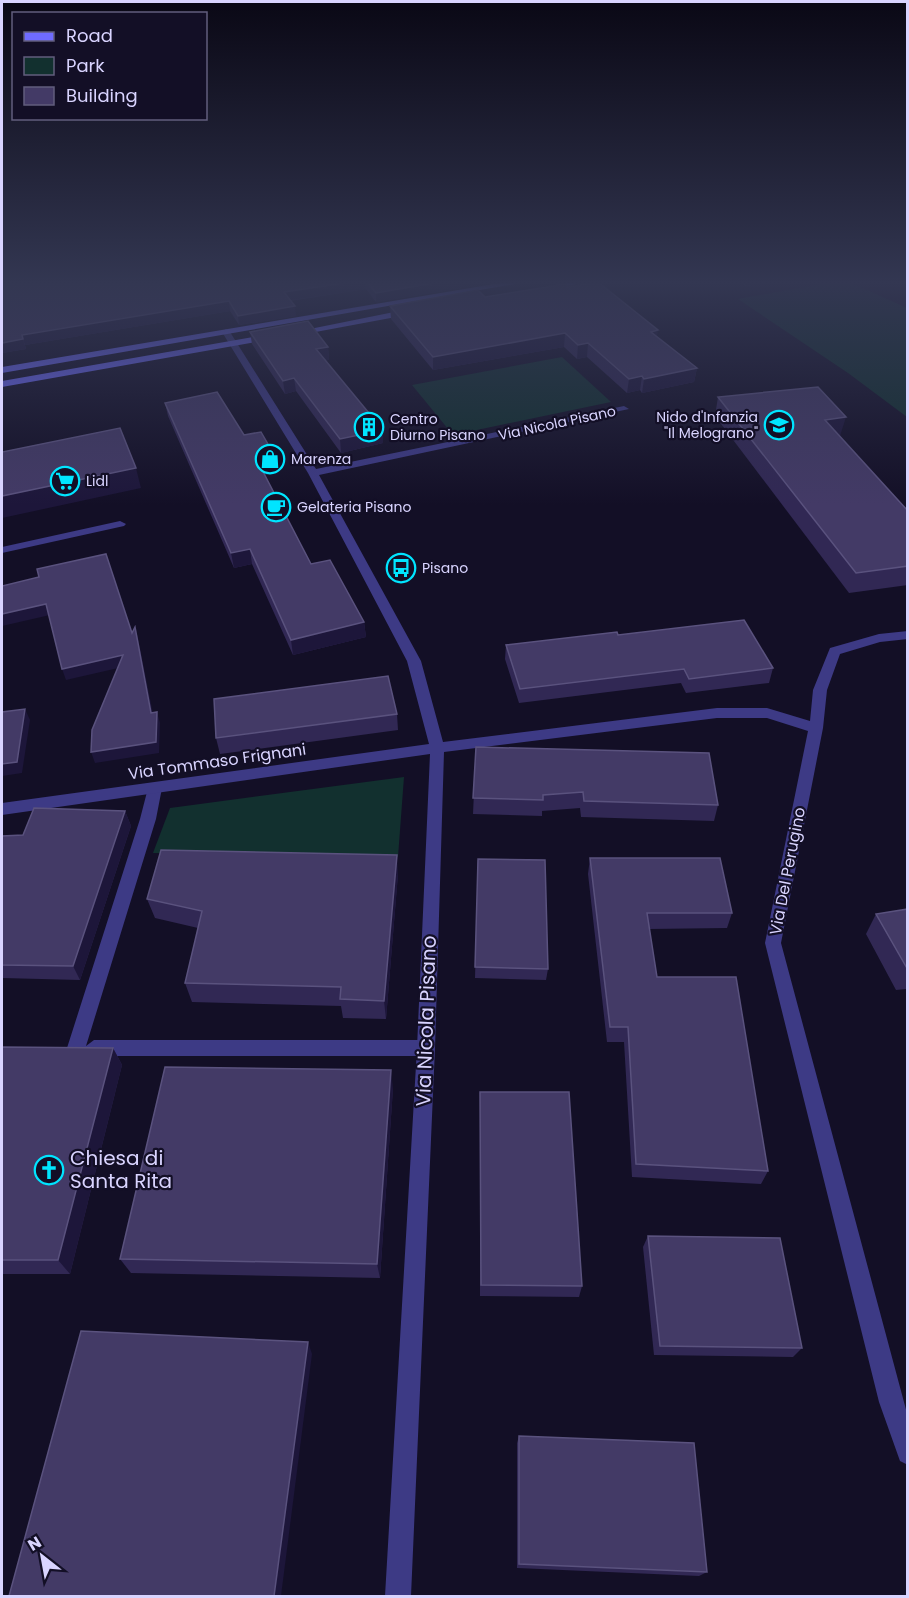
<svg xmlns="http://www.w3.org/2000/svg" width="909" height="1598" font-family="Poppins,sans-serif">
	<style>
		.green { fill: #12302f }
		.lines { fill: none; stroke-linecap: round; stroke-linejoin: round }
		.service { fill: #3d3a85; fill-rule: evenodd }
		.minor { fill: #3d3a85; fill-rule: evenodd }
		.secondary { fill: #6f6bff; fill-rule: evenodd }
		.wall { fill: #312854 }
		.shaded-wall { fill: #1d163a }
		.building { fill: #433a66; stroke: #5a527e; stroke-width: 1.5 }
		.labels { text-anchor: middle; stroke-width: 4.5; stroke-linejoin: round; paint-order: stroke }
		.far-poi-label { font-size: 14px; fill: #d9d4ff; stroke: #130f26; text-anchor: start }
		.far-street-label { font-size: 14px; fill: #d9d4ff; stroke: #130f26 }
		.street-label { font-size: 16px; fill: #d9d4ff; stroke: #130f26 }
		.near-street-label { font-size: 20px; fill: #d9d4ff; stroke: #130f26 }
		.near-poi-label { font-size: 20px; fill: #d9d4ff; stroke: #130f26; text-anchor: start }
	</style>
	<rect width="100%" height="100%" fill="#130f26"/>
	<g class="green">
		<path d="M838,281H847L907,308V417L848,373L738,299Z"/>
		<path d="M562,357L611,402L453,435L412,385Z"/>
		<path d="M404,777L398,857L153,853L170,808Z"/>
	</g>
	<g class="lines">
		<path class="service" d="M155,783L162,788L156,819L86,1046L94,1040H426L432,1042L435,1048L432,1054L426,1056H94L88,1054L85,1048L82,1054L76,1056L70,1054L67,1048L140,819L148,788Z"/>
		<g class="minor">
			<path d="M226,329L230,332L316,469L624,406L629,409L319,475L421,661L443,742L717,708H767L810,721L813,690L830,648L879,634L908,631V639L880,642L840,654L827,690L823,728L781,943L908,1417V1465L900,1461L879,1402L765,943L808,731L767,718H717L444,752L435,1048L411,1596H385L417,1048L430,754L2,815V803L429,744L407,661L308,473L222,332Z"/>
			<path d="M120,521L126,524L124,526L2,553V547Z"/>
		</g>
		<g class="secondary">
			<path d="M512,281H532L2,373V367Z"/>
			<path d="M572,281H590L548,290L544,288Z"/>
			<path d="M409,309L412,310V314L294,336L290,333Z"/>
			<path d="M270,334L274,337L273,339L2,387V381Z"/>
		</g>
	</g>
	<g class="wall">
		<path d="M2,281H462V288L376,302L366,289L290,301L296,316L239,325L230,311L25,345L26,349L2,353Z"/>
		<path d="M739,281H772L746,286Z"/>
		<path d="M568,287L657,337L697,368L694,382L642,393L640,390L627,393L587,357L577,359L564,347L433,370L391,319L390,306L485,297Z"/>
		<path d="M250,332L328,347L329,360H325L383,443L341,453L296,391L285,394L252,344Z"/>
		<path d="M718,397L840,436L908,511V585L849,593L715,416Z"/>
		<path d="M165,403L244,435L276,458L278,472L265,475L311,564L364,622L366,637L293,655L252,564L234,568L168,416Z"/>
		<path d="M618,635L773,668L769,683L686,693L681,683L519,703L505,659L506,645Z"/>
		<path d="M397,714L398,730L220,754L216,738Z"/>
		<path d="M476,747L718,805L714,821L581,817L580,808L542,811V816L473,814Z"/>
		<path d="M125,811L131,826L80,980L2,978V836L23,835Z"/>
		<path d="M590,858L732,913L727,928L649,929L657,977L768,1171L761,1184L632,1177L624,1042H607L588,874Z"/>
		<path d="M478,859L548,969L546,980L475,978Z"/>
		<path d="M398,874L386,1019L343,1018L341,1006L192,1002L185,983L198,928L155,918L147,899Z"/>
		<path d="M908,909V991L906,989L896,990L866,934L876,914Z"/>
		<path d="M2,1047L113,1048L122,1065L70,1274H2Z"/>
		<path d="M393,1088L380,1278L131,1273L120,1259Z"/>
		<path d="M480,1092L582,1286L579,1297L480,1296Z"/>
		<path d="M648,1236L802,1348L793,1357L654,1355L643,1247Z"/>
		<path d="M519,1436L707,1572L699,1576L517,1568V1443Z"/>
	</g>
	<g class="shaded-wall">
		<path d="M358,281H365L366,289L285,301L284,292Z"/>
		<path d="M446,281H462V288L376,302V293Z"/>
		<path d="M747,281H772L746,286Z"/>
		<path d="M229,301L230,311L25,345L22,335Z"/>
		<path d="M295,306L296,316L239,325L238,316Z"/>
		<path d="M658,330L656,344L651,332Z"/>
		<path d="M565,333L564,347L433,370V357Z"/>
		<path d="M23,339L26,349L2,353V343Z"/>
		<path d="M588,343L587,357L577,359L578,345Z"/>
		<path d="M328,347L329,360L317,362L316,349Z"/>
		<path d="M697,368L694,382L642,393L644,379Z"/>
		<path d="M642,376L640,390L627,393L629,379Z"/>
		<path d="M294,378L296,391L285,394L283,381Z"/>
		<path d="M846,417L840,436L825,420Z"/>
		<path d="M383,430V443L341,453L340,439Z"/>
		<path d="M276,458L278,472L260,476L258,462Z"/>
		<path d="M136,468L141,488L2,518V496Z"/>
		<path d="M250,549L252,564L234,568L231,553Z"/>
		<path d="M46,604L50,615L2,626V614Z"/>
		<path d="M364,622L366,637L293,655L291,640Z"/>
		<path d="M135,627L138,638L155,724L151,713Z"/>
		<path d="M123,655L127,666L66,680L62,669Z"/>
		<path d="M25,709L30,720L22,773L2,776V764Z"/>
		<path d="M157,712L160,723L159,753L95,763L91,752Z"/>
		<path d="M125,811L131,826L80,980L73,966Z"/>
		<path d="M397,855L398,874L386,1019L384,1001Z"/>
		<path d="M113,1048L122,1065L70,1274L58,1260Z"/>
		<path d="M391,1070L393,1088L380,1278L377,1264Z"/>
		<path d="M308,1342L312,1354L281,1596H274Z"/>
	</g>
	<g class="building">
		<path d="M2,281H358L284,292L295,306L238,316L229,301L22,335L23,339L2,343Z"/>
		<path d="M366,281H446L376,293Z"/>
		<path d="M598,282L658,330L651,332L697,368L644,379L642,376L629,379L588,343L578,345L565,333L433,357L390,306L478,290L485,297L565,284L568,287Z"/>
		<path d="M308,321L328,347L316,349L383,430L340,439L294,378L283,381L250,332Z"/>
		<path d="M818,387L846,417L825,420L908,511V566L856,573L718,397Z"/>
		<path d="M217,392L244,435L261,432L276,458L258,462L311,564L330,560L364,622L291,640L250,549L231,553L165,403Z"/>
		<path d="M120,428L136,468L2,496V452Z"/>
		<path d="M106,554L132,633L135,627L151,713L157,712L156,742L91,752L92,730L123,655L62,669L46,604L2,614V586L39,577L37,569Z"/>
		<path d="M744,620L773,668L689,679L684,669L520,689L506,645L617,632L618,635Z"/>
		<path d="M388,676L397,714L216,738L214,699Z"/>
		<path d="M25,709L17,762L2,764V712Z"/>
		<path d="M476,747L709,753L718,805L584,801L583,792L543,795V800L473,798Z"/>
		<path d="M34,808L125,811L73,966L2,965V836L23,835Z"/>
		<path d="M161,850L397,855L384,1001L340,999L341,987L185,983L202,911L147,899Z"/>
		<path d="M590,858H720L732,913H647L657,977H736L768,1171L636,1164L628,1027H610Z"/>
		<path d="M478,859L545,860L548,969L475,967Z"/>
		<path d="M908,909V970L876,914Z"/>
		<path d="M2,1047L113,1048L58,1260H2Z"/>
		<path d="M165,1067L391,1070L377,1264L120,1259Z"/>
		<path d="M480,1092H569L582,1286L481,1285Z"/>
		<path d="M648,1236L780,1238L802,1348L660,1346Z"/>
		<path d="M81,1331L308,1342L274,1596H9Z"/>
		<path d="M519,1436L694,1443L707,1572L519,1564Z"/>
	</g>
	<linearGradient id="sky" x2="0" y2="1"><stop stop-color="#0a0815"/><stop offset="0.56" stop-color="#333752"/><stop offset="1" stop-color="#333752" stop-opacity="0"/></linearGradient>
	<rect width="909" height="505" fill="url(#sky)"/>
	<defs>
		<g id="school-ring" transform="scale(1.5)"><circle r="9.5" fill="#130f26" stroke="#00e5ff" stroke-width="1.5"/><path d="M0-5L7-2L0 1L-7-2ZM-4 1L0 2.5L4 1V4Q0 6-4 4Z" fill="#00e5ff"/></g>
		<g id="building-ring" transform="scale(1.5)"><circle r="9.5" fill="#130f26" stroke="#00e5ff" stroke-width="1.5"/><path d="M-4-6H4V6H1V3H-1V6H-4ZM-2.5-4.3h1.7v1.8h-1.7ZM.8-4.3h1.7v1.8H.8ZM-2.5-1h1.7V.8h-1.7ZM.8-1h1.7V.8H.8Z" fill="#00e5ff"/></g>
		<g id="shop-ring" transform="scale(1.5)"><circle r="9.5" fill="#130f26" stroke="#00e5ff" stroke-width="1.5"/><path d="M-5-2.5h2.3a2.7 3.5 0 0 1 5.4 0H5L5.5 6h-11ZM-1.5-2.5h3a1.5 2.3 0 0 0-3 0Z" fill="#00e5ff"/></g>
		<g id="supermarket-ring" transform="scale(1.5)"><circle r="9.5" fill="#130f26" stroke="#00e5ff" stroke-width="1.5"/><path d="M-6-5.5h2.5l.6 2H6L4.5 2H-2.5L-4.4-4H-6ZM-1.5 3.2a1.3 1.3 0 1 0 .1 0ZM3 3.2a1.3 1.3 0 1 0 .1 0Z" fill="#00e5ff"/></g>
		<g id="cafe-ring" transform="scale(1.5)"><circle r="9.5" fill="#130f26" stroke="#00e5ff" stroke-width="1.5"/><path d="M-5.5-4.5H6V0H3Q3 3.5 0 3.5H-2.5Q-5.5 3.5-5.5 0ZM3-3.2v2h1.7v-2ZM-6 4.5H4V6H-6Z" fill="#00e5ff"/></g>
		<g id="bus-ring" transform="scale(1.5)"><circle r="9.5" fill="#130f26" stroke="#00e5ff" stroke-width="1.5"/><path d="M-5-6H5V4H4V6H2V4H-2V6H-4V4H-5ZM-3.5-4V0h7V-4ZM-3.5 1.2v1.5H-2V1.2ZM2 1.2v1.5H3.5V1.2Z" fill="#00e5ff"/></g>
		<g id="church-ring" transform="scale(1.5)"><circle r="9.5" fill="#130f26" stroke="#00e5ff" stroke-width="1.5"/><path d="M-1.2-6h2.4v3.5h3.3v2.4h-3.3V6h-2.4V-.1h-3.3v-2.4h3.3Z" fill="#00e5ff"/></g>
	</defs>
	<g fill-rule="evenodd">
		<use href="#school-ring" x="779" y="425"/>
		<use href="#building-ring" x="369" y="427"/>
		<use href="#shop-ring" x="270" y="459"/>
		<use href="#supermarket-ring" x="65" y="481"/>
		<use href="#cafe-ring" x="276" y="507"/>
		<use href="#bus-ring" x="401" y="568"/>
		<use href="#church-ring" x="49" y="1170"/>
	</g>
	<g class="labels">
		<g class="far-poi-label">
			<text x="758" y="422" text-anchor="end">Nido d'Infanzia<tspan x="758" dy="16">"Il Melograno"</tspan></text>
			<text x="390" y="424">Centro<tspan x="390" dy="16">Diurno Pisano</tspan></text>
			<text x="291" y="464">Marenza</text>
			<text x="86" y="486">Lidl</text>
			<text x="297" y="512">Gelateria Pisano</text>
			<text x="422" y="573">Pisano</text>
		</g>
		<g class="far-street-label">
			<text transform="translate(557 423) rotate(-12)" y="5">Via Nicola Pisano</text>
		</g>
		<g class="street-label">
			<text transform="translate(217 761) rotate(-8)" y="6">Via Tommaso Frignani</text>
			<text transform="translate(787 871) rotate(-79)" y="6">Via Del Perugino</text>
		</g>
		<g class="near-street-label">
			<text transform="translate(426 1021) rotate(-88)" y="7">Via Nicola Pisano</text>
		</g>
		<g class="near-poi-label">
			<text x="70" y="1165">Chiesa di<tspan x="70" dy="23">Santa Rita</tspan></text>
		</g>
	</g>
	<rect width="909" height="1598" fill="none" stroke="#d9d4ff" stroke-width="6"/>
	<rect x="12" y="12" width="195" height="108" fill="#130f26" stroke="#625e7d" stroke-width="1.5"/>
	<rect x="24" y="32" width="30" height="9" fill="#6f6bff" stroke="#625e7d" stroke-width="1.5"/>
	<text x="66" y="42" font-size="18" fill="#d9d4ff">Road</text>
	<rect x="24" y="57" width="30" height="18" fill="#12302f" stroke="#625e7d" stroke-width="1.5"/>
	<text x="66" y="72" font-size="18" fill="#d9d4ff">Park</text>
	<rect x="24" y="87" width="30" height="18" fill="#433a66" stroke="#625e7d" stroke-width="1.5"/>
	<text x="66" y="102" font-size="18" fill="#d9d4ff">Building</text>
	<g transform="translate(42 1556) rotate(329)" stroke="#130f26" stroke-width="4.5" paint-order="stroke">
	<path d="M0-4.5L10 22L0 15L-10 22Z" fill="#d9d4ff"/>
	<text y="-9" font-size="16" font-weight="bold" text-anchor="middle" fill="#d9d4ff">N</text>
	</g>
</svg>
